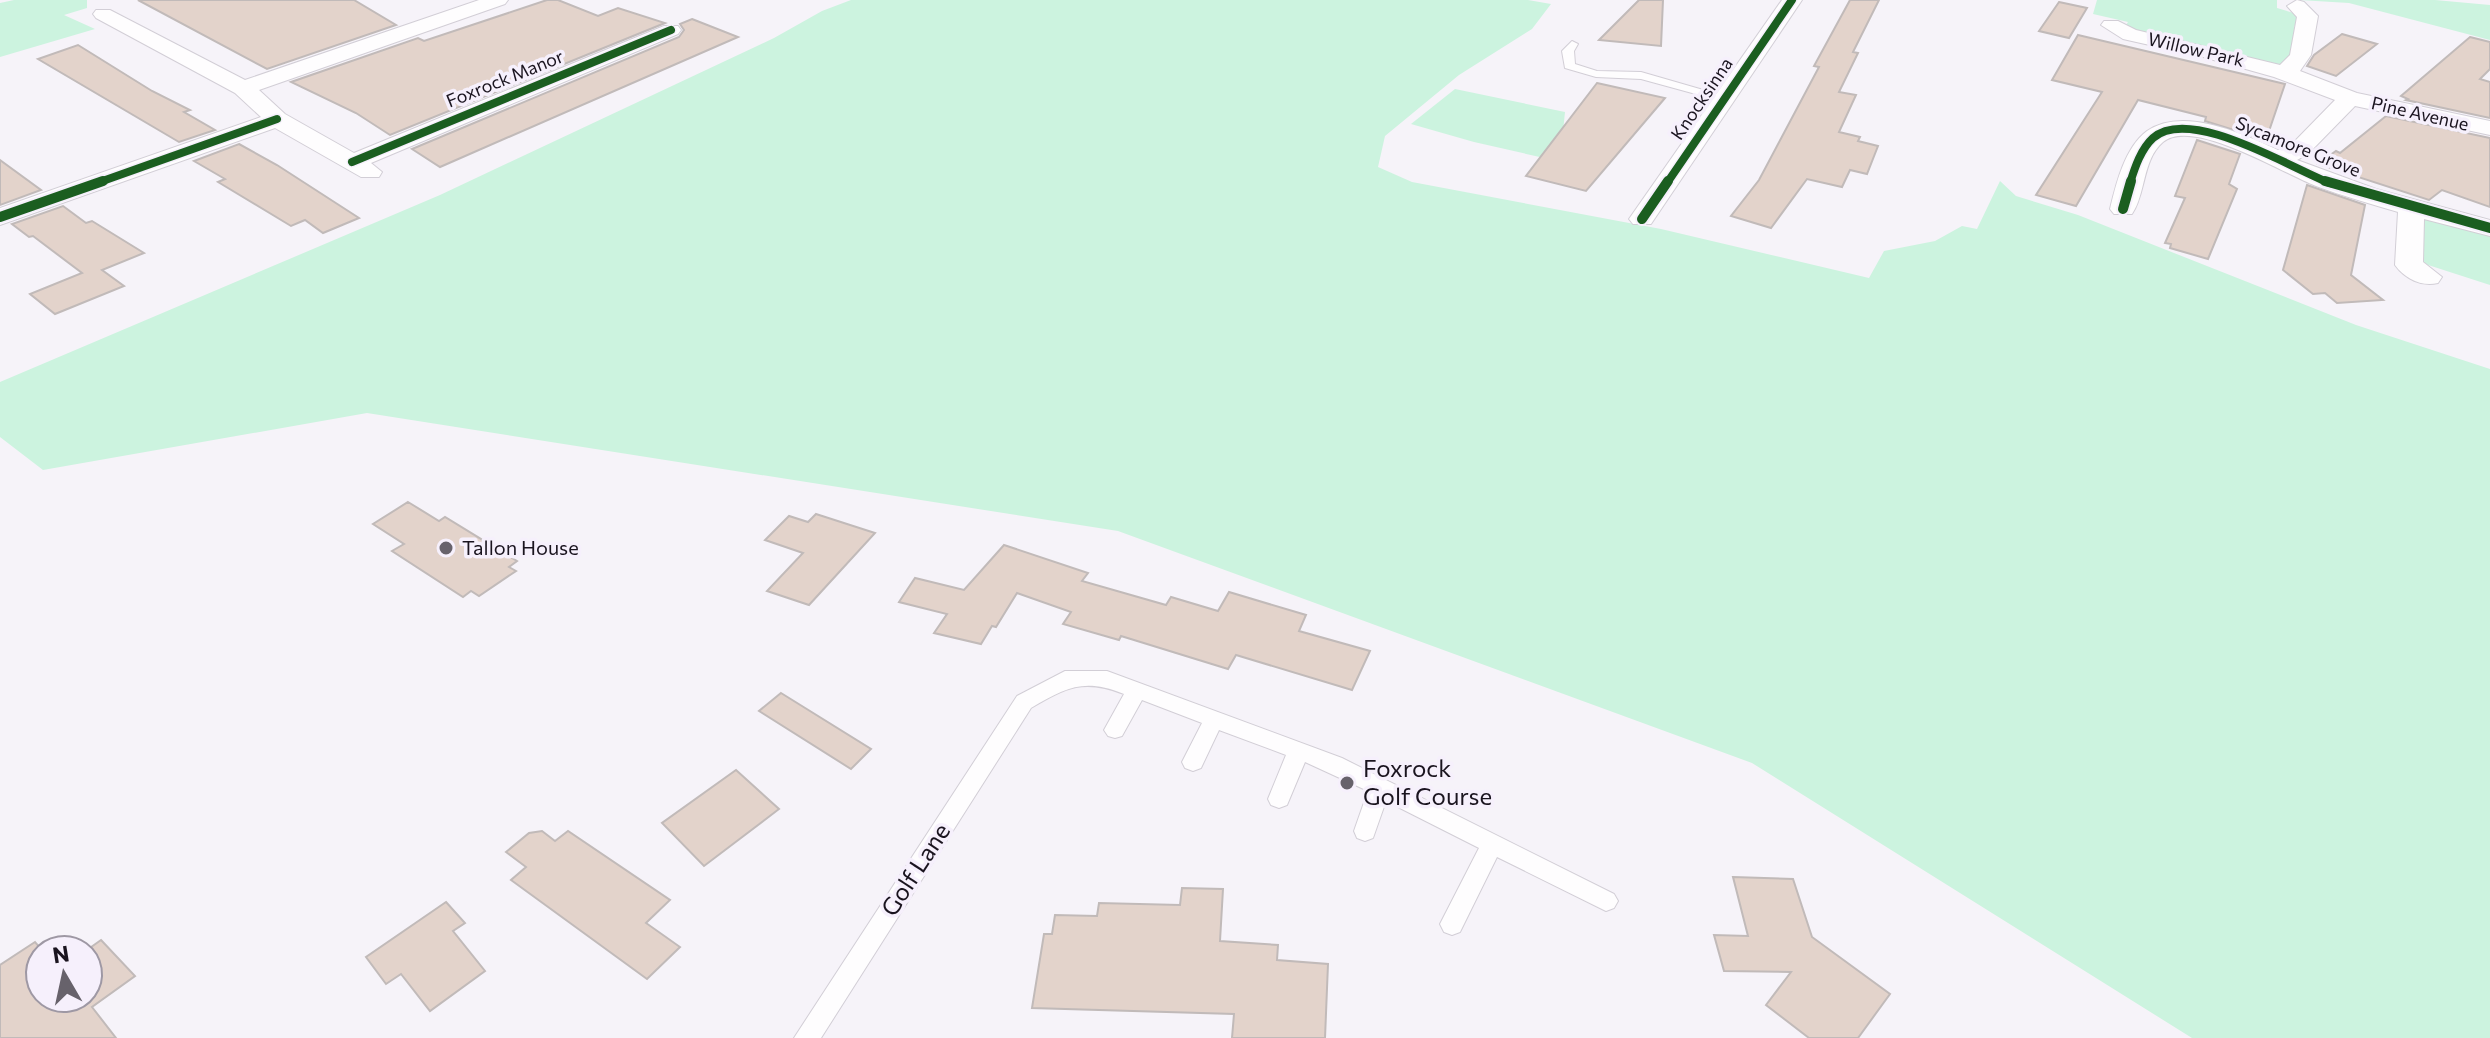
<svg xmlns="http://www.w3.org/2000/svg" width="2490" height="1038" font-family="Commissioner,sans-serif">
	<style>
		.green { fill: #ccf3df }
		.building { fill: #e3d3cb; stroke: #c1bab9; stroke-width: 2 }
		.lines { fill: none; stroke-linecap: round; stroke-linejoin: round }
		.lane-casing { stroke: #d2ced6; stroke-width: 2 }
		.street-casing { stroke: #d2ced6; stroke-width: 2 }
		.lane { fill: #fefdfe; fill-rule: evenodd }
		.street { fill: #fefdfe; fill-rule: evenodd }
		.cycleway-far1-casing { stroke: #f6f0fc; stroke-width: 11 }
		.cycleway-casing { stroke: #f6f0fc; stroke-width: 14 }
		.cycleway-far1 { stroke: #1b5e20; stroke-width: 8 }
		.cycleway { stroke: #1b5e20; stroke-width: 10 }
		.poi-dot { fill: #67626b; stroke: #f6f0fc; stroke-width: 3 }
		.labels { text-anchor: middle; stroke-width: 7; stroke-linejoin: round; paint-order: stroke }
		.far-street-label { font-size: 18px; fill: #1a141f; stroke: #f6f0fc }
		.poi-label { font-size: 20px; fill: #1a141f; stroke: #f6f0fc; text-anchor: start }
		.near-poi-label { font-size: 24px; fill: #1a141f; stroke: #f6f0fc; text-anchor: start }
		.near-street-label { font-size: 24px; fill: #1a141f; stroke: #f6f0fc }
	</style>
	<rect width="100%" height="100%" fill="#f6f3f9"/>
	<g class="green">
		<path d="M14,0H87V8L64,15L95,29L0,57V3Z"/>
		<path d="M851,0H1528L1551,4L1532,29L1459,75L1385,136L1378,167L1412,182L1661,229L1869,278L1884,251L1935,241L1962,226L1977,229L2000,181L2016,196L2078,215L2356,325L2490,369V1038H2192L1752,763L1118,531L367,413L43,470L0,437V382L440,195L774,38L822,11Z"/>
		<path d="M2097,0H2277V8L2300,15L2294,27L2296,49L2281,65L2266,63L2124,28L2128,22L2093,14Z"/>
		<path d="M2299,0H2435L2490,5V40L2349,3Z"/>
		<path d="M1455,89L1565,112L1561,151L1553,160L1474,142L1411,124Z"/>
		<path d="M2423,219H2444L2490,232V285L2425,264L2419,255Z"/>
	</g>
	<g class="building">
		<path d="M138,0H354L396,25L267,69Z"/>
		<path d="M547,0H558L598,16L618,8L665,23L390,135L356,113L291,82L418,38L424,41Z"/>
		<path d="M1639,0H1663L1661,46L1599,40Z"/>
		<path d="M1850,0H1879L1853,52L1858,53L1839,92L1856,95L1839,132L1860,137L1858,141L1878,146L1867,174L1850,170L1842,187L1807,179L1771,228L1731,216L1759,180L1819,67L1814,66Z"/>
		<path d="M2059,2L2087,8L2069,38L2039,31Z"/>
		<path d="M692,19L738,37L440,167L412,149L679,37L684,30L680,24Z"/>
		<path d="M2342,34L2377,44L2336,76L2307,66L2314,55Z"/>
		<path d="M2078,35L2285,84L2269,131L2257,128L2253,136L2205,121L2206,117L2138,100L2076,206L2036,195L2102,92L2052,80Z"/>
		<path d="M2470,37L2490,42V69L2480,79L2490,82V118L2406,100L2408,99L2401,96Z"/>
		<path d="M78,45L152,91L190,110L184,112L215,130L179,142L38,59Z"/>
		<path d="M1597,83L1665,98L1586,191L1526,176Z"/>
		<path d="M2386,116L2490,138V207L2442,190L2429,200L2318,164L2336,151L2340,153Z"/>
		<path d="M2197,140L2240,154L2229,184L2237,189L2208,259L2170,248L2171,244L2165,243L2185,198L2175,196Z"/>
		<path d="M239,144L277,165L359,218L323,233L305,220L291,226L218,182L225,179L194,161Z"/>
		<path d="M0,160L41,190L0,205Z"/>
		<path d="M2307,185L2365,205L2351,275L2383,300L2337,303L2325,293L2313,294L2283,270Z"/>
		<path d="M63,206L86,223L92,221L144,253L102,270L124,286L55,314L30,294L82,273L33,236L29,237L12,224Z"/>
		<path d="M408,502L439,521L445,517L517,561L509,567L516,571L479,596L471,591L463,597L392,551L404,544L373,524Z"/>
		<path d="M816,514L875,533L809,605L767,591L803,553L765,540L789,516L808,522Z"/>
		<path d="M1004,545L1088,573L1082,581L1166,605L1171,597L1218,611L1229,592L1306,615L1299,631L1370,651L1352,690L1236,655L1228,669L1121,636L1119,640L1063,624L1071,612L1017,593L996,627L992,626L981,644L934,633L947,614L899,602L915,578L964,590Z"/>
		<path d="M781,693L871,749L851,769L759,711Z"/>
		<path d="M736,770L779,809L704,866L662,823Z"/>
		<path d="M542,831L555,841L568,831L670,900L646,923L680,947L647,979L511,880L526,867L506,852L529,833Z"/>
		<path d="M1733,877L1793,879L1812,937L1890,994L1858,1038H1809L1766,1005L1791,972L1724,971L1714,935L1748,936Z"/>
		<path d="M1182,888L1223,889L1220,941L1278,945L1277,960L1328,964L1325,1038H1232L1234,1014L1032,1008L1044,934H1052L1055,915L1097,916L1099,903L1180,905Z"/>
		<path d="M446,902L465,923L453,931L485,971L430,1011L401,974L386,984L366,957Z"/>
		<path d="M101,940L135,976L92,1007L116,1038H0V965L35,942L42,950H40V998H88L87,950Z"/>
	</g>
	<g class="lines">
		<g class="lane-casing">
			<g id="lane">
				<path d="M1572,41L1578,44L1574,51L1575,64L1597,71L1641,72L1731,98L1725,102L1641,79L1596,77L1565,68L1562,51Z"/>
				<path d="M1065,671H1107L1342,758L1614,894L1618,901L1614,908L1606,911L1497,857L1460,932L1452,935L1444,932L1440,924L1479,848L1386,801L1373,838L1365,841L1357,838L1354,831L1368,791L1305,762L1287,805L1279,808L1271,805L1268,799L1286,755L1219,730L1201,768L1193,771L1185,768L1182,762L1202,723L1142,700L1122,736L1115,738L1108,736L1104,730L1124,694C1084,678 1067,687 1031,708L821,1038H794L1017,696Z"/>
			</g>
		</g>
		<g class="street-casing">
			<g id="street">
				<path d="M479,0H508L505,4L259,90L285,114L354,153L664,26H678L681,30L678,34L371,163L382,172L379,177H361L275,128L0,225V208L261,117L235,93L96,18L93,14L96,10H110L245,80Z"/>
				<path d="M1782,0H1802L1651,224H1633L1629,219Z"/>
				<path d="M2297,0L2304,2L2318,16L2311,55L2300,71L2357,93L2490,121V135L2355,106L2308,154L2297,160L2376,189L2490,220V236L2424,219L2423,262L2442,277L2438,283C2422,287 2405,279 2395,265L2398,212C2371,204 2343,196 2316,186C2284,174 2193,117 2163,142C2142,160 2146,194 2132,214H2114L2110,209C2116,184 2125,147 2147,131C2184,106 2243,134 2278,150L2292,144L2335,100L2274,77L2203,57L2123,39L2101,25L2104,21H2118L2136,30L2280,65L2290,55L2297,17L2287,6Z"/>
			</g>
		</g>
		<use href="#lane" class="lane"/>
		<use href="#street" class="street"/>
		<g class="cycleway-far1-casing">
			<g id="cycleway-far1">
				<path d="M352,162L671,30"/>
				<path d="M97,183L277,119"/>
				<path d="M1667,183L1792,0"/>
				<path d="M2130,183C2135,167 2141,149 2153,138C2190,105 2292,169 2330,183"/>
			</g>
		</g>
		<g class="cycleway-casing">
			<g id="cycleway">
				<path d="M2325,181L2490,228"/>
				<path d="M2123,209L2131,181"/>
				<path d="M0,217L103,181"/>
				<path d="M1642,219L1668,181"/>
			</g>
		</g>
		<use href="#cycleway-far1" class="cycleway-far1"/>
		<use href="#cycleway" class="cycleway"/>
	</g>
	<g class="poi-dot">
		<circle cx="446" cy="548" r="8"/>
		<circle cx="1347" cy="783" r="8"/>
	</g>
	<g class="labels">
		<g class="far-street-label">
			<text transform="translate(2196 50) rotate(13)" y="6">Willow Park</text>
			<text transform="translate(505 79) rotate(-22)" y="6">Foxrock Manor</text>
			<text transform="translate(1702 99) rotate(-56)" y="6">Knocksinna</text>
			<text transform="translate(2420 114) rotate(13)" y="6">Pine Avenue</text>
			<text transform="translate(2298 147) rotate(22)" y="6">Sycamore Grove</text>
		</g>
		<g class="poi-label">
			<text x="462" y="555">Tallon House</text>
		</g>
		<g class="near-poi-label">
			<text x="1363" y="777">Foxrock<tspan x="1363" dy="28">Golf Course</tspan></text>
		</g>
		<g class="near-street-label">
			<text transform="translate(916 870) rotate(-57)" y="8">Golf Lane</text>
		</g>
	</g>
	<g transform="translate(64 974) rotate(351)"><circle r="38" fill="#f6f0fc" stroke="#9e98a4" stroke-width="2"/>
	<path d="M0-6L14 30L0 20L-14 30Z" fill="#67626b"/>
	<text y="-12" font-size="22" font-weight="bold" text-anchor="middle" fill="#1a141f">N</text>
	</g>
</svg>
